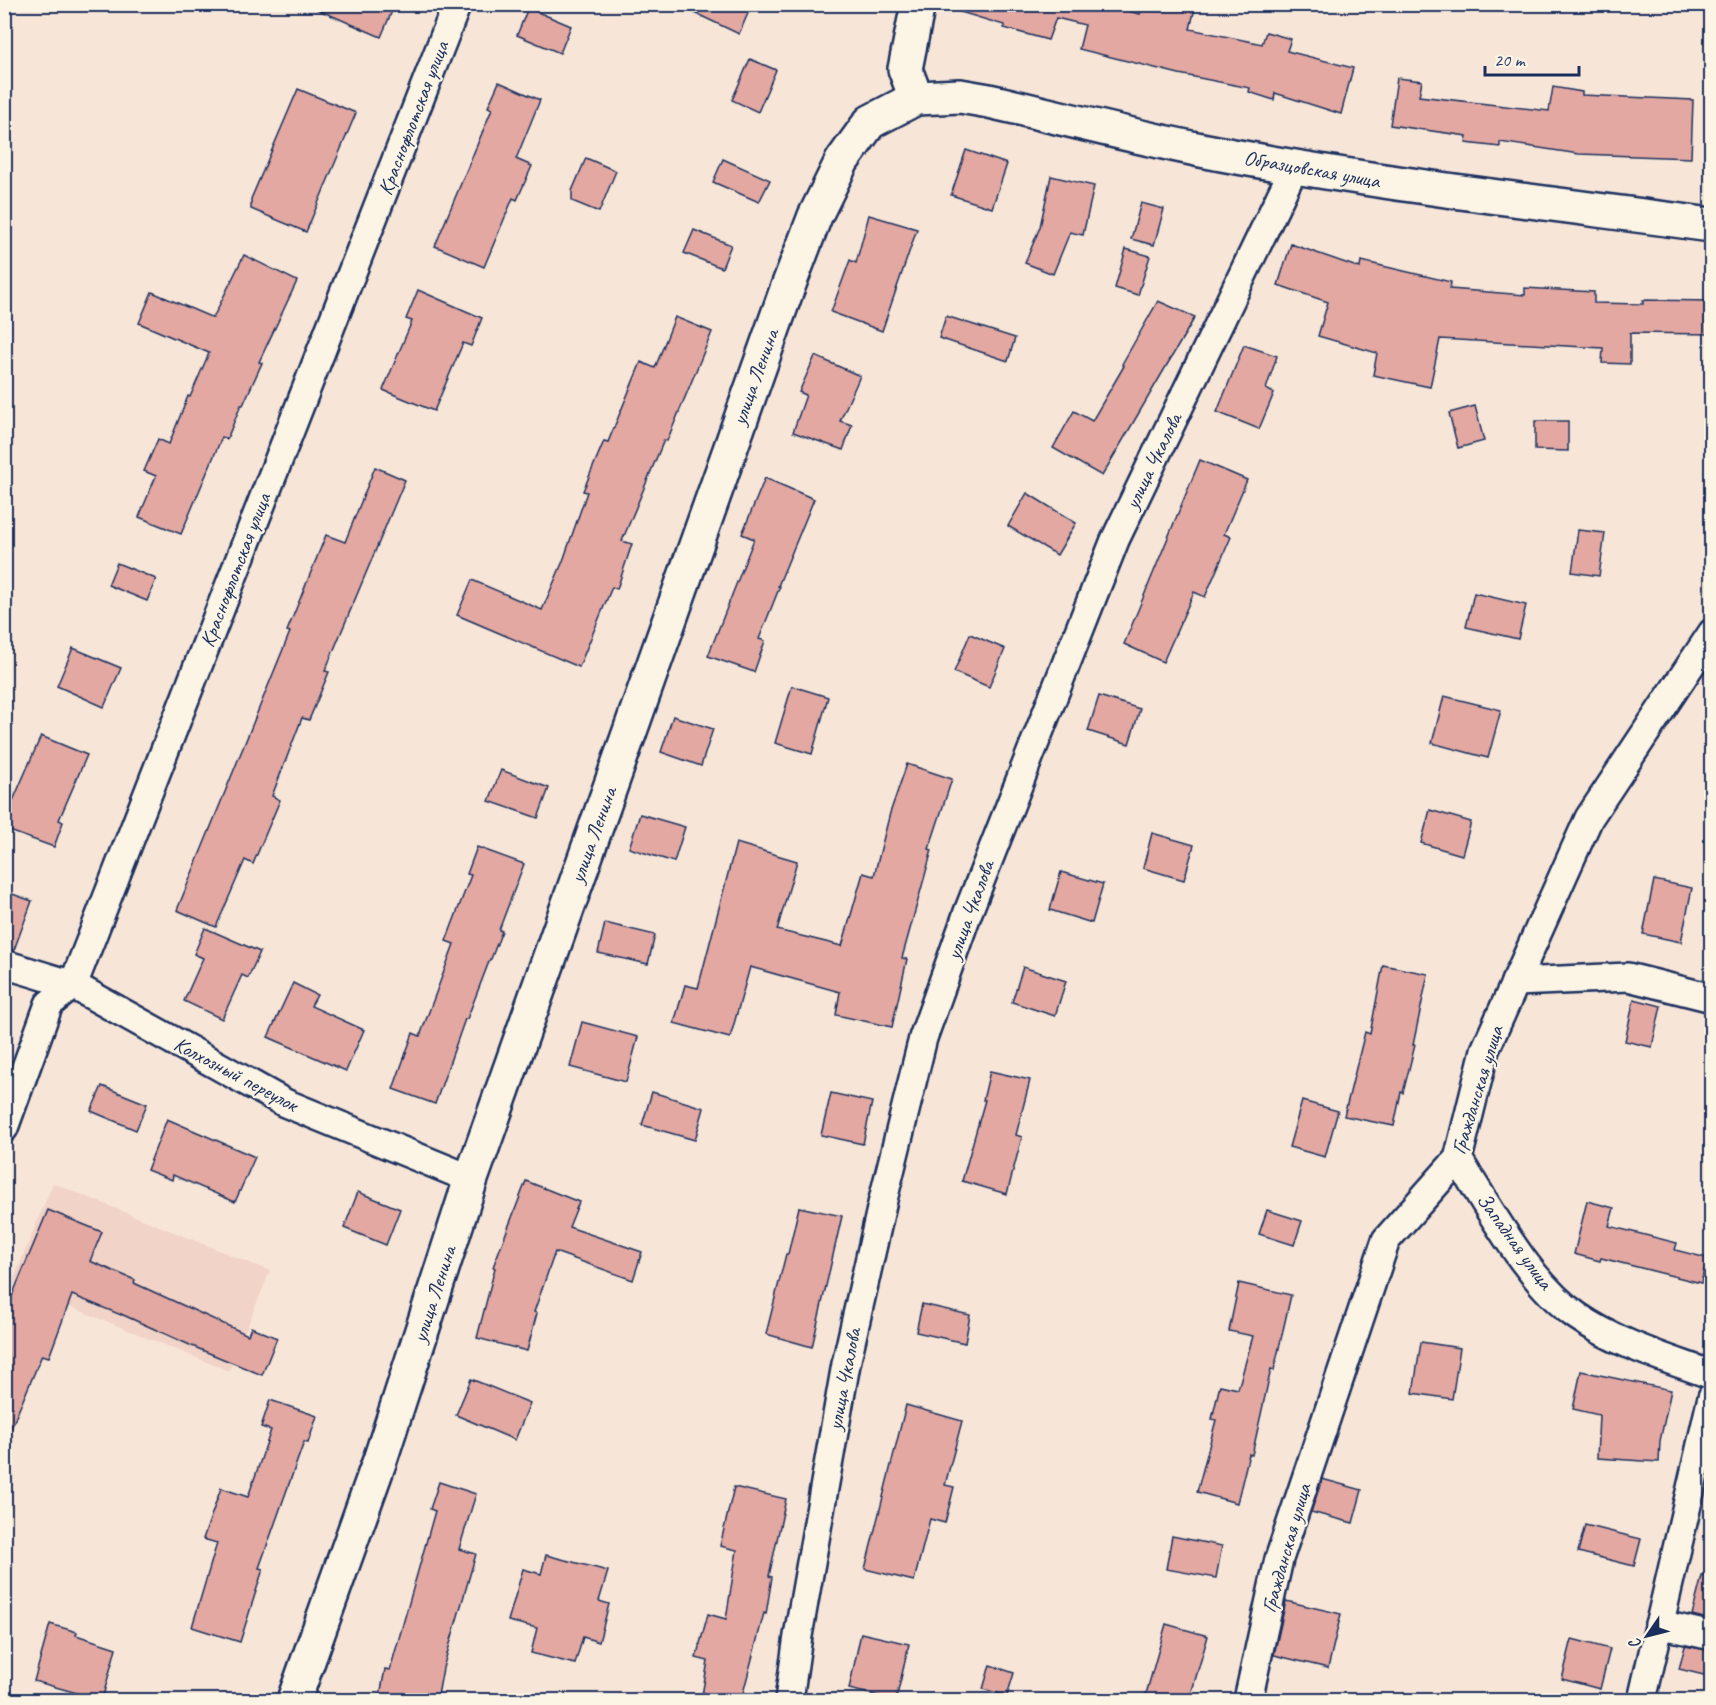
<svg xmlns="http://www.w3.org/2000/svg" width="1716" height="1705" font-family="Caveat,sans-serif">
	<style>
		.built { fill: #f1d3c7 }
		.building { fill: #e2a8a1; stroke: #1b2f5e; stroke-width: 1.5 }
		.lines { fill: none; stroke-linecap: round; stroke-linejoin: round }
		.street-casing { stroke: #1b2f5e; stroke-width: 32 }
		.secondary-casing { stroke: #1b2f5e; stroke-width: 38 }
		.street { stroke: #fcf5e5; stroke-width: 27 }
		.secondary { stroke: #fcf5e5; stroke-width: 33 }
		.labels { text-anchor: middle; stroke-width: 4.5; stroke-linejoin: round; paint-order: stroke }
		.street-label { font-size: 21px; fill: #1b2f5e; stroke: #fcf5e5 }
	</style>
	<rect width="100%" height="100%" fill="#f7e6d7"/>
	<filter id="ink" filterUnits="userSpaceOnUse"><feTurbulence type="fractalNoise" baseFrequency=".0167" numOctaves="2"/><feDisplacementMap in="SourceGraphic" scale="12" xChannelSelector="R" yChannelSelector="G"/><feConvolveMatrix kernelMatrix="1 2 1 2 8 2 1 2 1" color-interpolation-filters="sRGB"/></filter>
	<g filter="url(#ink)">
		<path class="built" d="M53,1183L270,1271L229,1371L12,1283Z"/>
		<g class="building">
			<path d="M305,4H395L381,37Z"/>
			<path d="M676,4H752L739,34Z"/>
			<path d="M958,4H1100L1140,14L1142,4H1196L1190,29L1262,44L1266,32L1291,39L1287,51L1353,68L1341,114L1275,93L1274,100L1249,92L1250,88L1179,74L1079,49L1085,25L1056,18L1048,40L1004,28V25L957,11Z"/>
			<path d="M528,8L571,26L560,53L517,35Z"/>
			<path d="M750,59L776,70L758,112L732,100Z"/>
			<path d="M1397,78L1422,81L1419,96L1549,111L1553,87L1582,92V95L1693,100L1691,158L1579,154L1500,142V147L1466,143L1467,136L1390,125Z"/>
			<path d="M499,82L540,100L516,159L532,166L517,200L513,198L484,267L435,246L492,109L488,107Z"/>
			<path d="M298,89L356,113L306,232L251,209V199Z"/>
			<path d="M966,150L1007,164L992,208L951,195Z"/>
			<path d="M586,158L616,171L599,212L572,201V191Z"/>
			<path d="M723,159L770,180L759,202L713,182Z"/>
			<path d="M1051,176L1094,186L1083,235L1070,232L1053,274L1025,263L1040,227Z"/>
			<path d="M1141,203L1164,209L1154,245L1131,239Z"/>
			<path d="M869,215L917,229L882,331L831,312L850,260L856,263Z"/>
			<path d="M694,230L731,245L722,268L684,253Z"/>
			<path d="M1291,244L1360,268L1361,261L1451,282L1450,289L1525,295V288L1594,292V303L1643,304V300L1712,301V334L1630,333V364L1602,363L1603,348L1440,339L1430,387L1373,375L1377,353L1318,336L1328,302L1278,285Z"/>
			<path d="M1126,249L1150,256L1138,295L1115,288Z"/>
			<path d="M244,255L297,281L259,362L262,363L243,405H241L227,439L222,437L181,534L139,517L156,476L144,471L158,439L169,444L188,396L190,397L209,353L139,323L152,292L213,318Z"/>
			<path d="M418,290L482,318L471,346L463,343L434,411L383,390L412,321L406,319Z"/>
			<path d="M1158,301L1195,317L1102,476L1053,448L1074,411L1092,421L1124,366L1122,364Z"/>
			<path d="M946,316L1015,338L1008,361L939,338Z"/>
			<path d="M675,317L712,332L667,441L664,440L622,541L632,544L617,589L612,587L579,667L457,615L472,580L542,610L563,561L587,492L583,491L604,441L608,442L641,362L655,368Z"/>
			<path d="M1244,345L1277,356L1266,389L1274,393L1259,429L1217,412Z"/>
			<path d="M815,356L860,376L840,421L852,425L843,450L793,432L806,395L799,392Z"/>
			<path d="M1475,406L1484,441L1458,448L1449,413Z"/>
			<path d="M1535,421H1568V451L1535,450Z"/>
			<path d="M1200,460L1247,480L1224,534L1231,537L1205,597L1194,592L1163,662L1124,644Z"/>
			<path d="M375,467L405,480L325,671L329,672L309,720L302,718L272,796L280,800L253,864L245,860L216,927L177,910L290,632L287,631L326,535L345,542Z"/>
			<path d="M765,478L814,499L778,586H780L759,639L765,641L754,672L708,656L754,539L742,534Z"/>
			<path d="M1027,493L1076,523L1057,555L1008,526Z"/>
			<path d="M1578,530L1605,533L1599,576L1572,572Z"/>
			<path d="M117,563L156,579L147,601L108,585Z"/>
			<path d="M1474,593L1526,605L1518,639L1466,627Z"/>
			<path d="M970,634L1005,649L989,687L954,672Z"/>
			<path d="M73,648L121,668L104,707L57,686Z"/>
			<path d="M792,686L828,697L812,754L775,743Z"/>
			<path d="M1099,696L1140,709L1129,744L1088,731Z"/>
			<path d="M1444,696L1501,710L1488,758L1432,743Z"/>
			<path d="M673,716L713,729L701,766L661,752Z"/>
			<path d="M41,736L87,755L59,820L63,822L54,847L4,829V823L12,803Z"/>
			<path d="M907,764L952,779L929,849L932,850L902,958L907,959L892,1027L836,1015L840,992L750,967L730,1038L674,1023L685,985L698,988L736,843L797,861L777,930L842,946L863,873L874,876L890,813Z"/>
			<path d="M501,770L549,788L538,818L489,801Z"/>
			<path d="M1430,810L1471,822L1462,855L1421,843Z"/>
			<path d="M640,814L685,827L674,862L629,848Z"/>
			<path d="M1152,833L1194,845L1184,880L1143,868Z"/>
			<path d="M477,847L524,864L499,930L502,931L491,959H490L467,1019H465L435,1104L393,1089L413,1033L420,1036L454,944L446,941L471,875L467,874Z"/>
			<path d="M1061,872L1103,884L1092,923L1050,910Z"/>
			<path d="M1654,880L1692,888L1681,942L1643,934Z"/>
			<path d="M4,891L32,901L14,950L4,949Z"/>
			<path d="M605,923L655,935L648,964L598,953Z"/>
			<path d="M205,928L260,952L248,978L242,975L222,1019L184,1001L203,958L194,954Z"/>
			<path d="M1383,965L1428,974L1413,1045H1415L1403,1093L1401,1092L1394,1126L1344,1116L1365,1032L1370,1034Z"/>
			<path d="M1023,967L1066,981L1055,1016L1012,1002Z"/>
			<path d="M293,983L317,995L311,1006L364,1030L346,1071L268,1037Z"/>
			<path d="M1634,999L1661,1006L1652,1047L1625,1041Z"/>
			<path d="M582,1022L638,1037L626,1082L570,1067Z"/>
			<path d="M990,1071L1030,1080L1016,1135L1022,1137L1007,1194L962,1181L985,1100H983Z"/>
			<path d="M102,1086L147,1104L136,1130L91,1111Z"/>
			<path d="M652,1092L704,1108L695,1140L642,1125Z"/>
			<path d="M831,1093L872,1102L863,1144L821,1135Z"/>
			<path d="M1302,1101L1338,1111L1325,1157L1289,1147Z"/>
			<path d="M167,1119L255,1157L235,1202L173,1175L172,1180L147,1170Z"/>
			<path d="M526,1181L579,1202L569,1227L642,1252L633,1280L555,1252L534,1312L537,1313L527,1351L477,1338L495,1268L493,1267Z"/>
			<path d="M358,1192L400,1209L386,1245L344,1228Z"/>
			<path d="M1587,1201L1614,1208L1609,1226L1677,1243L1675,1250L1707,1258L1701,1283L1601,1258L1600,1261L1574,1254Z"/>
			<path d="M799,1207L842,1216L812,1347L766,1334L786,1254H788Z"/>
			<path d="M48,1210L102,1232L90,1261L135,1280L134,1283L248,1335L251,1327L277,1338L262,1375L192,1346L121,1314V1315L72,1295L49,1357L42,1355L4,1445V1315Z"/>
			<path d="M1267,1210L1302,1221L1294,1245L1259,1234Z"/>
			<path d="M1239,1283L1291,1295L1274,1370L1271,1369L1252,1455L1249,1454L1237,1503L1197,1492L1216,1420L1212,1419L1220,1385L1238,1389L1253,1336L1229,1331Z"/>
			<path d="M922,1304L970,1315L965,1343L916,1332Z"/>
			<path d="M1421,1342L1460,1348L1452,1399L1413,1393Z"/>
			<path d="M1581,1371L1671,1390L1660,1441L1659,1462L1597,1458L1599,1415L1573,1409Z"/>
			<path d="M471,1379L530,1403L515,1440L456,1415Z"/>
			<path d="M270,1400L317,1416L308,1443L304,1442L259,1568L263,1569L240,1642L192,1627L217,1543L203,1539L221,1488L248,1497L271,1430L261,1427Z"/>
			<path d="M906,1405L962,1421L945,1485L954,1487L945,1523L930,1519L914,1581L865,1569Z"/>
			<path d="M1322,1479L1362,1490L1353,1523L1311,1512Z"/>
			<path d="M439,1482L476,1494L459,1549L476,1554L443,1668L437,1701H379L385,1669L390,1670L435,1511L430,1509Z"/>
			<path d="M734,1487L786,1499L769,1576L772,1577L766,1614L764,1613L741,1701H701L708,1661L696,1658L708,1614L726,1619L737,1550L720,1546Z"/>
			<path d="M1585,1525L1641,1539L1634,1566L1578,1552Z"/>
			<path d="M1172,1536L1222,1546L1216,1578L1166,1569Z"/>
			<path d="M546,1555L608,1571L599,1601L609,1604L599,1642L583,1637L575,1664L531,1653L537,1628L508,1621L523,1569L541,1574Z"/>
			<path d="M1702,1576L1712,1577V1620L1692,1615Z"/>
			<path d="M1286,1601L1341,1614L1328,1668L1274,1655Z"/>
			<path d="M50,1624L77,1632L76,1635L116,1648L102,1700L34,1681Z"/>
			<path d="M1166,1624L1208,1636L1189,1701H1144Z"/>
			<path d="M861,1633L909,1644L896,1700L849,1689Z"/>
			<path d="M1572,1639L1610,1649L1600,1689L1562,1679Z"/>
			<path d="M1685,1646L1712,1651V1677L1679,1669Z"/>
			<path d="M990,1665L1014,1673L1007,1696L983,1689Z"/>
		</g>
		<g class="lines">
			<g class="street-casing">
				<g id="street">
					<path d="M4,964L73,985L285,1103L471,1179"/>
					<path d="M1515,982L1628,977L1712,998"/>
					<path d="M4,1128L49,1004L73,985L457,4"/>
					<path d="M1458,1159C1490,1209 1528,1282 1577,1316C1617,1344 1666,1358 1712,1375"/>
					<path d="M1659,1624L1712,1636"/>
					<path d="M789,1700L798,1636L846,1364L883,1200L923,1038L968,912L1115,540L1295,166"/>
					<path d="M1248,1700L1279,1559L1386,1240L1458,1159L1485,1050L1589,818L1712,633"/>
					<path d="M1642,1700L1712,1397"/>
				</g>
			</g>
			<g class="secondary-casing">
				<g id="secondary">
					<path d="M916,98L905,69L918,4"/>
					<path d="M294,1700L380,1460L471,1179L786,292L815,216L842,161L870,122L916,98L960,96L989,101C1059,117 1130,136 1201,150C1370,183 1541,202 1712,225"/>
				</g>
			</g>
			<use href="#street" class="street"/>
			<use href="#secondary" class="secondary"/>
		</g>
	</g>
	<g class="labels">
		<g class="street-label">
			<text transform="translate(413 118) rotate(-69)" y="7">Краснофлотская улица</text>
			<text transform="translate(1312 169) rotate(10)" y="7">Образцовская улица</text>
			<text transform="translate(755 377) rotate(-70)" y="7">улица Ленина</text>
			<text transform="translate(1153 461) rotate(-64)" y="7">улица Чкалова</text>
			<text transform="translate(235 570) rotate(-69)" y="7">Краснофлотская улица</text>
			<text transform="translate(593 835) rotate(-70)" y="7">улица Ленина</text>
			<text transform="translate(970 910) rotate(-70)" y="7">улица Чкалова</text>
			<text transform="translate(236 1074) rotate(28)" y="7">Колхозный переулок</text>
			<text transform="translate(1477 1090) rotate(-73)" y="7">Гражданская улица</text>
			<text transform="translate(1515 1241) rotate(54)" y="7">Западная улица</text>
			<text transform="translate(434 1294) rotate(-72)" y="7">улица Ленина</text>
			<text transform="translate(844 1379) rotate(-79)" y="7">улица Чкалова</text>
			<text transform="translate(1286 1548) rotate(-74)" y="7">Гражданская улица</text>
		</g>
	</g>
	<rect width="1716" height="1705" fill="none" stroke="#fcf5e5" stroke-width="24"/>
	<rect x="12" y="12" width="1692" height="1681" fill="none" stroke="#1b2f5e" stroke-width="2" filter="url(#ink)"/>
	<g transform="translate(1647 1636) rotate(235)" stroke="#fcf5e5" stroke-width="4.5" paint-order="stroke">
	<path d="M0-4.5L10 22L0 15L-10 22Z" fill="#1b2f5e"/>
	<text y="-9" font-size="16" font-weight="bold" text-anchor="middle" fill="#1b2f5e">С</text>
	</g>
	<path d="M1485 66v9h94v-9" fill="none" stroke="#1b2f5e" stroke-width="3"/>
	<text x="1494" y="66" font-size="18" fill="#1b2f5e" stroke="#fcf5e5" stroke-width="4.5" paint-order="stroke">20 m</text>
</svg>
